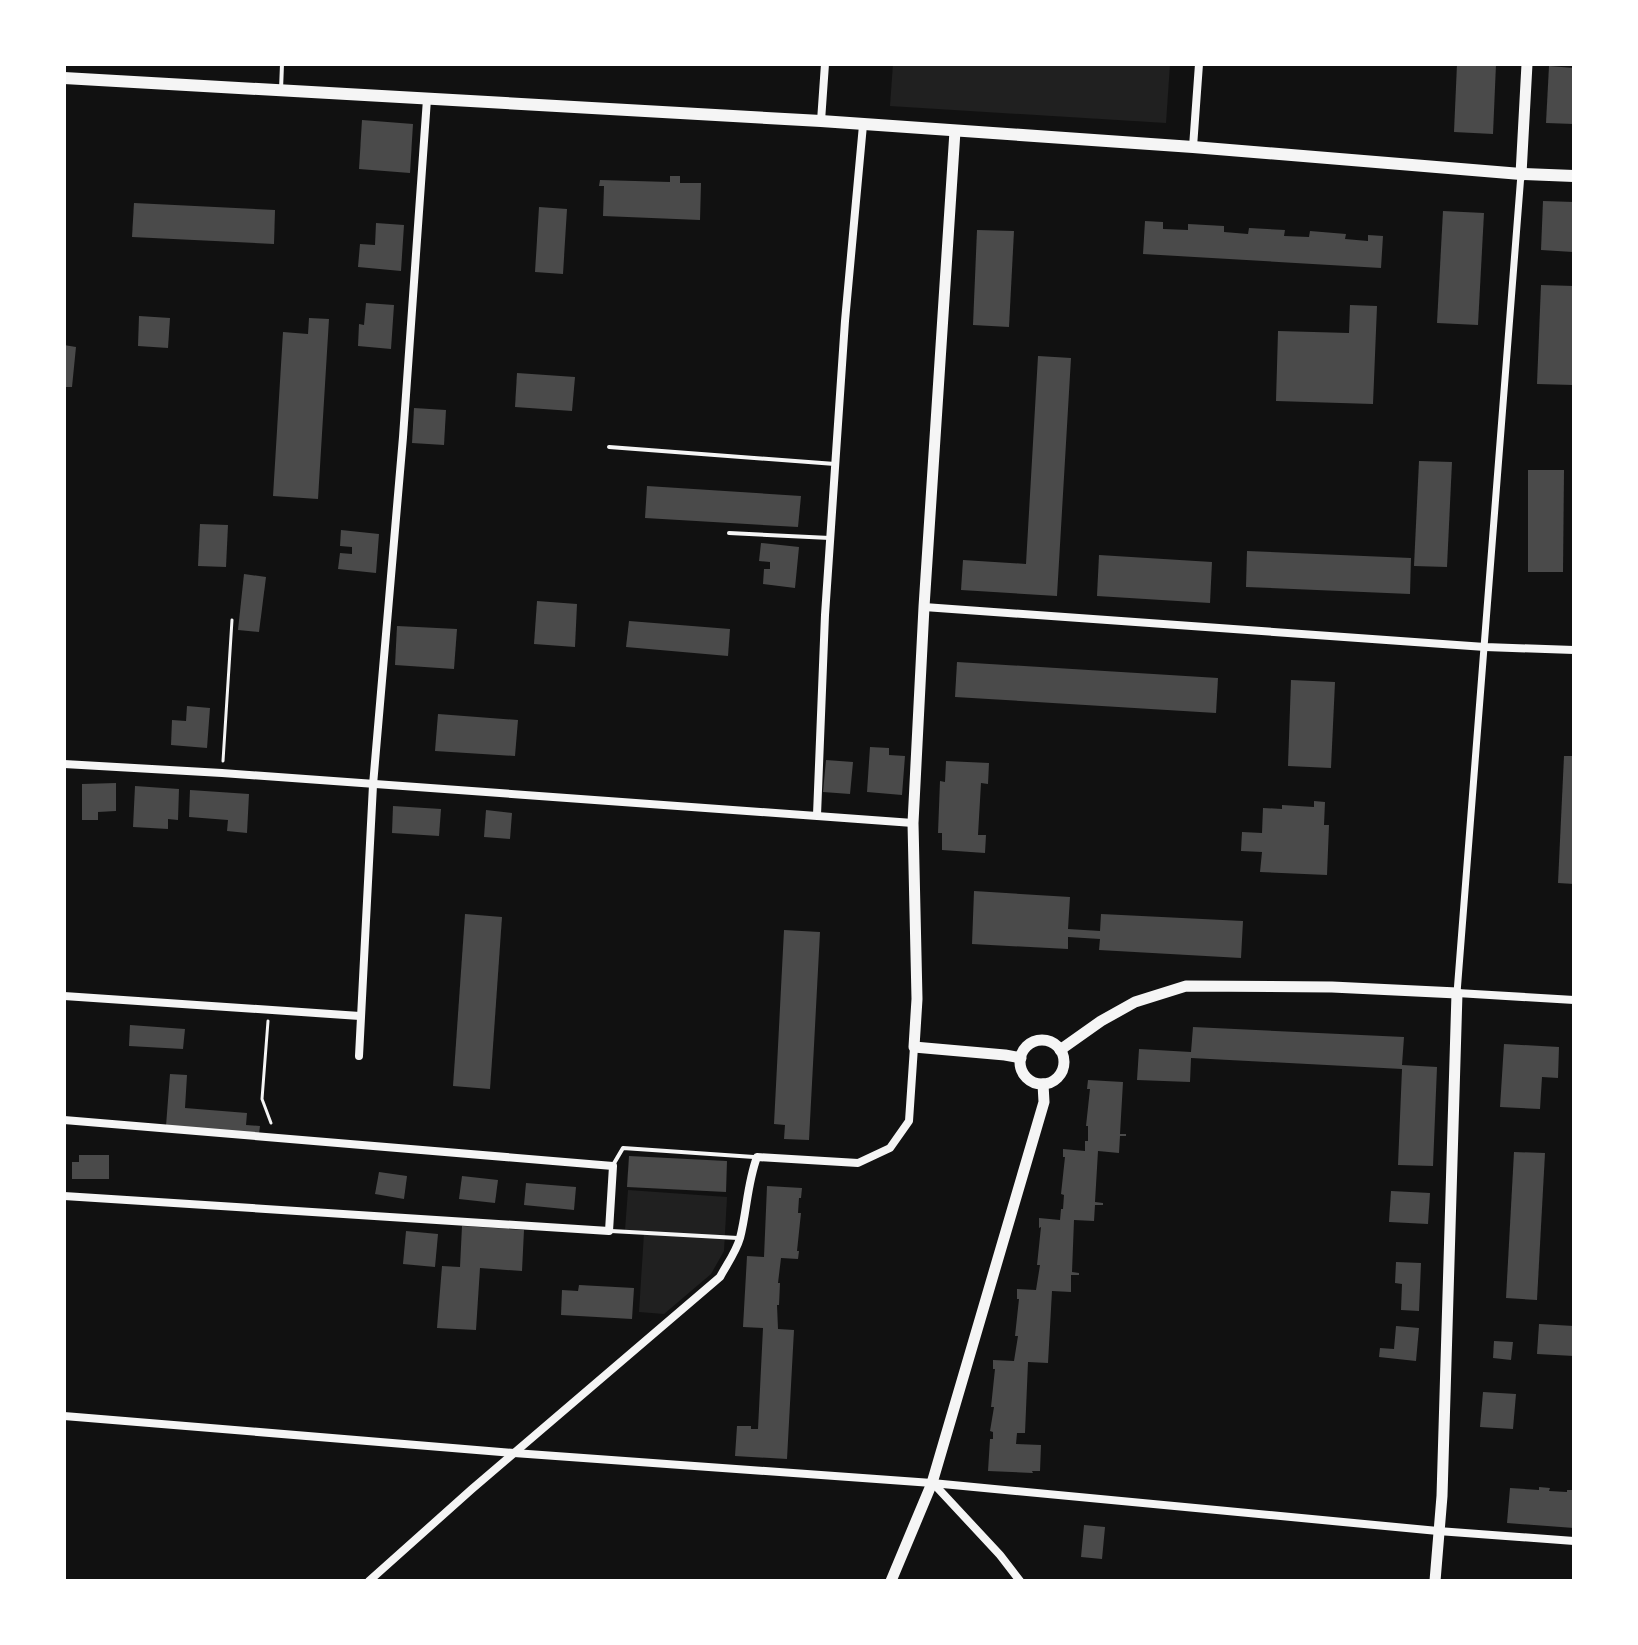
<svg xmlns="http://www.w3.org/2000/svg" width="1638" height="1645" font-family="'Work Sans',sans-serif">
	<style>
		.green { fill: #202020 }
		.building { fill: #4a4a4a }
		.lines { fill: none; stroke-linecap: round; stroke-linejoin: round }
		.path { stroke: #f5f5f5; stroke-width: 3 }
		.service { stroke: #f5f5f5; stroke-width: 4 }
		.pedestrian { stroke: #f5f5f5; stroke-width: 7 }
		.minor { stroke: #f5f5f5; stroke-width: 8 }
		.tertiary { stroke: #f5f5f5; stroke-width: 11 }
		.secondary { stroke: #f5f5f5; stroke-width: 12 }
	</style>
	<rect width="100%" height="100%" fill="#111"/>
	<g class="green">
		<path d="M893,64H1170L1166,123L890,106Z"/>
		<path d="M628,1190L727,1197L724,1251L711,1274L664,1314L639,1312L644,1233L625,1230Z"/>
	</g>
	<g class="building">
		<path d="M1457,64H1496L1493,134L1454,132Z"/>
		<path d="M1549,66L1574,68V124L1546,123Z"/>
		<path d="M362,120L413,124L410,173L359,169Z"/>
		<path d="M670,176H680V183H701L700,220L603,216L604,186H599L600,180L670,182Z"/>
		<path d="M1543,201L1574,202L1573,252L1541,250Z"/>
		<path d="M134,203L275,210L274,244L132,237Z"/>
		<path d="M539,207L567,209L563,274L535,272Z"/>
		<path d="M1443,211L1484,213L1478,325L1437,323Z"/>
		<path d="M1145,221L1163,222V229L1188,230V224L1224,226V232L1248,234L1249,228L1285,230L1284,236L1309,237L1310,231L1346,234L1345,239L1368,241V235L1383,236L1381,268L1143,254Z"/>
		<path d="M376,223L404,225L401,271L358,267L360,244L375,245Z"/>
		<path d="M977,230L1014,231L1009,327L973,325Z"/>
		<path d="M1541,285L1574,286V385L1537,384Z"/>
		<path d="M366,303L394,305L391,349L358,346L359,324L364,325Z"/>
		<path d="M1350,305L1377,306L1373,404L1276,401L1278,331L1349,333Z"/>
		<path d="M139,316L170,318L168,348L138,346Z"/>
		<path d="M309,318L329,319L318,499L273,496L283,332L308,334Z"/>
		<path d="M64,345L76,347L72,387H64Z"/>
		<path d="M1038,356L1071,358L1057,596L961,590L963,560L1026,564Z"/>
		<path d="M517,373L575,377L572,411L515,407Z"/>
		<path d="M414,408L446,410L444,445L412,443Z"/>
		<path d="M1419,461L1452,462L1447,567L1414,566Z"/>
		<path d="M1528,470H1564L1563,572H1528Z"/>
		<path d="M647,486L801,496L798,527L645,518Z"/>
		<path d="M200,524L228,525L226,567L198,566Z"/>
		<path d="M341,530L379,534L376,573L338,569L340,553L352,554V547L340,546Z"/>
		<path d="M761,543L799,547L795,588L763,584L764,569H770V562L759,561Z"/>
		<path d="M1247,551L1411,558L1410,594L1246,587Z"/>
		<path d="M1099,555L1212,562L1210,603L1097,596Z"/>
		<path d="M244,574L266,577L259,632L238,630Z"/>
		<path d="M537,601L577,604L575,647L534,644Z"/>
		<path d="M629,621L730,629L728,656L626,647Z"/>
		<path d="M397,626L457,629L454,669L395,665Z"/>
		<path d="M957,662L1218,678L1216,713L955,697Z"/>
		<path d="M1291,680L1335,682L1331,768L1288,766Z"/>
		<path d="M187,706L210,708L207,748L171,745L172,720L186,721Z"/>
		<path d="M438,714L518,720L515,756L435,751Z"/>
		<path d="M870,747L889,748V755L905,756L902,795L867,792Z"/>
		<path d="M1564,756H1574V884L1558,883Z"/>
		<path d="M826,760L853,762L850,794L823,792Z"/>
		<path d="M946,761L989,763L988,784L981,783L978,835H986L985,853L942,850V833H938L940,781L945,782Z"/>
		<path d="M116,783V811L98,812V820H82V784Z"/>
		<path d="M135,786L179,789L178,820L168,819V829L133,827Z"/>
		<path d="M190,790L249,794L247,833L227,831L228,820L189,817Z"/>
		<path d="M1314,801L1325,802L1324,825H1329L1327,875L1260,872L1262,852L1241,851L1242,832L1262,833L1263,808L1282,809V805L1314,807Z"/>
		<path d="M393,806L441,809L439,836L392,833Z"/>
		<path d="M486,810L512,813L510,839L484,837Z"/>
		<path d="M974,891L1070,897L1068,929L1100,931L1101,914L1243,921L1241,958L1099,950L1100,939L1068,937V949L972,944Z"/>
		<path d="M465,914L502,917L490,1089L453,1086Z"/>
		<path d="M784,930L820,932L809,1140L784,1139L785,1125L774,1124Z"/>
		<path d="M130,1025L185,1029L183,1049L129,1046Z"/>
		<path d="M1193,1027L1404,1037L1402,1065L1437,1067L1433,1166L1398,1165L1402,1069L1191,1058L1190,1082L1137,1080L1139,1049L1191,1052Z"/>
		<path d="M1504,1044L1559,1047L1558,1078L1542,1077L1540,1109L1500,1107Z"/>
		<path d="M170,1074L187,1075L185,1108L247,1113L246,1125L260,1126L259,1134L166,1126Z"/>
		<path d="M1088,1080L1123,1082L1120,1134H1126V1136H1120L1119,1153L1098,1151L1095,1202L1103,1203V1205H1095L1094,1221L1074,1220L1072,1272L1079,1273V1275H1071V1292L1052,1291L1048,1363L1028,1362L1025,1433H1017L1016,1444L1041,1445L1040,1471H1032L1033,1473L988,1471L990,1439H993V1432L990,1431L994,1407H991L995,1369H993V1360L1014,1361L1018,1336H1015L1019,1299H1017V1289L1036,1290L1040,1265H1037L1041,1227L1039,1228V1218L1060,1220L1061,1209H1063L1064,1195L1061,1194L1065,1157H1063V1149L1085,1151V1141H1088V1126H1086L1090,1089H1087Z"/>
		<path d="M1514,1152L1545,1153L1537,1300L1506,1298Z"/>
		<path d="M79,1155H109V1179H72V1162H79Z"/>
		<path d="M629,1156L727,1161L726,1192L627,1187Z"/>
		<path d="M379,1172L407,1176L404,1199L375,1194Z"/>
		<path d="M462,1176L498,1180L495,1203L459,1199Z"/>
		<path d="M526,1183L576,1187L574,1210L524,1205Z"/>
		<path d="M767,1186L802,1188L801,1198H799L798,1213H801L797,1251H799L798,1259L781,1258L778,1283H780L779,1305H777L778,1329L794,1330L787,1459L735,1456L737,1426H751V1429H758L763,1328L743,1327L747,1256L764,1257Z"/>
		<path d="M1391,1191L1430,1193L1428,1224L1389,1222Z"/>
		<path d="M462,1226L524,1230L522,1271L480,1268L476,1330L437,1328L442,1266L460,1267Z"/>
		<path d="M406,1231L438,1234L435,1267L403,1264Z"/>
		<path d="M1396,1262L1421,1263L1419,1311L1401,1310L1402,1284L1395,1283Z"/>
		<path d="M579,1285L634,1288L632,1319L561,1315L562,1290L578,1291Z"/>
		<path d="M1539,1324L1574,1326V1356L1537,1354Z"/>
		<path d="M1396,1326L1419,1328L1416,1361L1379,1357L1380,1348L1394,1349Z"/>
		<path d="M1494,1341L1513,1342L1511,1360L1493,1358Z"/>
		<path d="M1483,1392L1516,1394L1513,1429L1480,1427Z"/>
		<path d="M1539,1487L1550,1488L1549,1491L1567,1492V1490H1574V1528L1507,1523L1510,1488L1539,1490Z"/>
		<path d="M1084,1525L1105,1527L1102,1559L1081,1557Z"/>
	</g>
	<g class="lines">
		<g class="path">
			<path d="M223,761L232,620"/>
			<path d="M268,1021L262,1099L271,1123"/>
		</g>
		<g class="service">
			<path d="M281,90L282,64"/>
			<path d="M609,447L835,464"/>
			<path d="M729,533L830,538"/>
			<path d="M613,1165L623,1148L754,1157"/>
			<path d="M611,1231L738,1238"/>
		</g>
		<path class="pedestrian" d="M1457,993L1521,174"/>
		<g class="minor">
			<path d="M821,121L825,64"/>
			<path d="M1193,147L1199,64"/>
			<path d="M924,607L1485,647L1574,650"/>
			<path d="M64,764L222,773L913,823"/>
			<path d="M817,815L825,615L845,321L863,125"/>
			<path d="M1457,993L1574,1000"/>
			<path d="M64,996L360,1016"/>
			<path d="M359,1056L373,785L403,437L427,99"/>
			<path d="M64,1120L613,1166L609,1231L64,1196"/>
			<path d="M64,1416L514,1453L932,1483L1438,1531L1574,1541"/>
			<path d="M933,1483L1000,1555L1020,1581"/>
			<path d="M369,1581L472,1489L720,1277C727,1264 736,1252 740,1238C747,1211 747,1184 757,1157L858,1163L890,1148L909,1121L914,1047"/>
		</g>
		<g class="tertiary">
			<path d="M955,131L924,607L913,823L917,999L914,1047L1005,1055L1021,1058"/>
			<path d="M1521,174L1527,64"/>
			<circle cx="1042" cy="1062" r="22"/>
			<path d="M1060,1050L1101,1021L1135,1002L1186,986L1332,987L1457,993L1442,1496L1435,1581"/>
			<path d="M891,1581L932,1483L1044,1102L1043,1084"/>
		</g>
		<path class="secondary" d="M64,78L821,121L1193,147L1521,174L1574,176"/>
	</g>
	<rect width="1638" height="1645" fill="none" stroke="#ffffff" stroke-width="132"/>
</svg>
